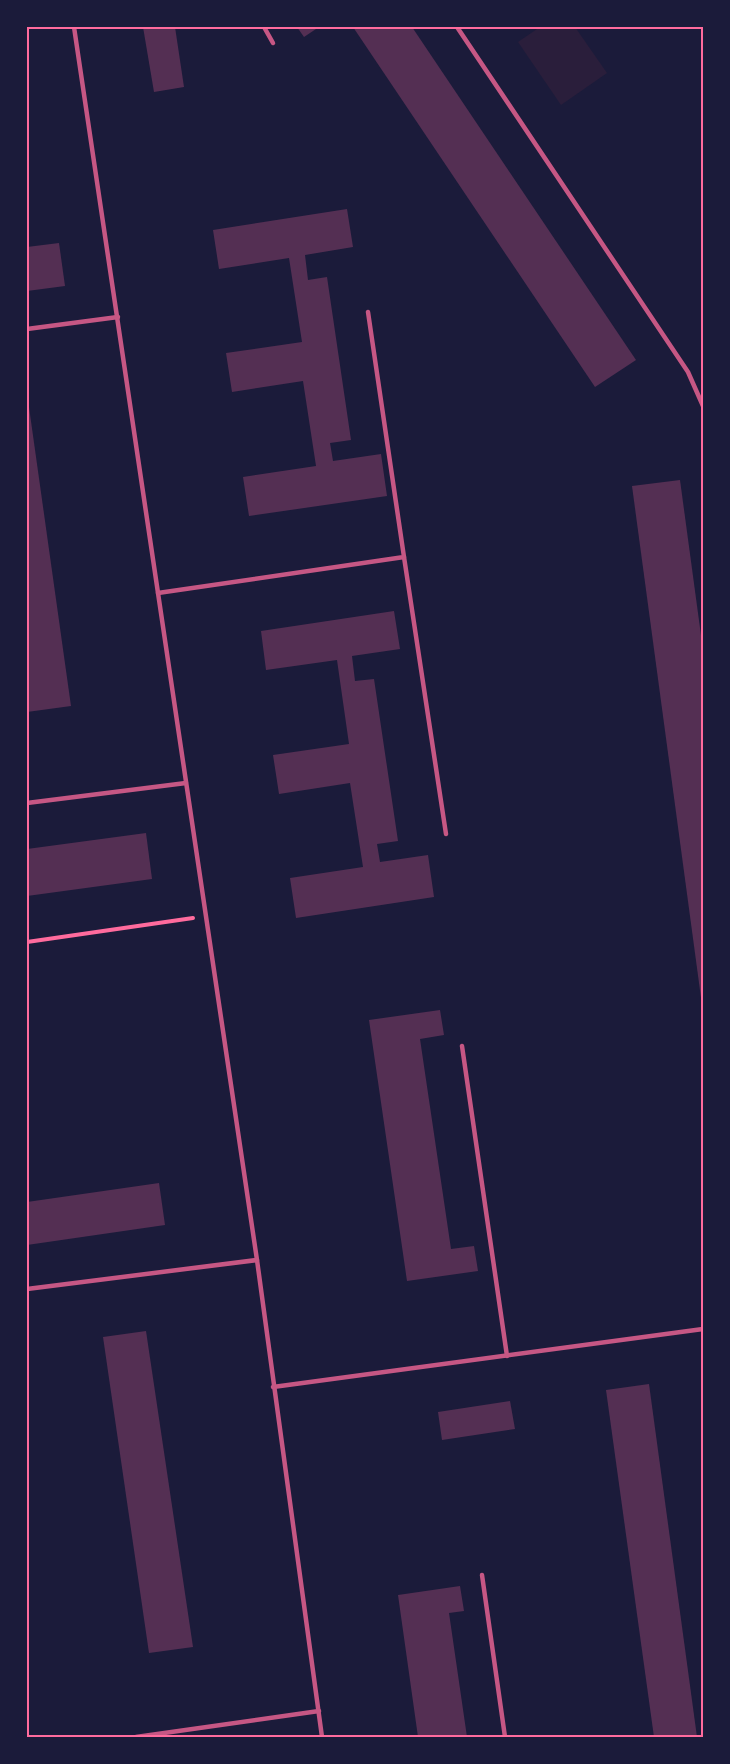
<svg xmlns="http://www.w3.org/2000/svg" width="730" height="1764" font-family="'Noto Sans',sans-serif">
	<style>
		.green { fill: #2a1e3b }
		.building { fill: #542f53 }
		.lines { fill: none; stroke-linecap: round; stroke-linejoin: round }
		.path { stroke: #ff6b9d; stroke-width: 4 }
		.service { stroke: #c65784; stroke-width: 4.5 }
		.neatline { fill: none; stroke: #ff6b9d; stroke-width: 2 }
	</style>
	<rect width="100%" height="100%" fill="#1b1b3a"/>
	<path class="green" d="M540,27H575L607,73L561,105L518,42Z"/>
	<g class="building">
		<path d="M143,27H175L184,87L154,92Z"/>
		<path d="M297,27H319L304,37Z"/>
		<path d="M353,27H412L636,360L595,387Z"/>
		<path d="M347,209L353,247L305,255L308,280L327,277L351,440L330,443L333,461L381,454L387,496L249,516L243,477L316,466L303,381L232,392L226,353L302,342L289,258L219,269L213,230Z"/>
		<path d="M59,243L65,286L27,291V247Z"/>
		<path d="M27,400H28L71,706L27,712Z"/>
		<path d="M680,480L703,650V1005H702L632,486Z"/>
		<path d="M394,611L400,649L352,656L355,681L374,679L398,841L377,844L380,862L428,855L434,897L296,918L290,878L363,867L350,783L279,794L273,755L349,744L337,660L266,670L261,631Z"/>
		<path d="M146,833L152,879L27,896V849Z"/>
		<path d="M440,1010L444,1035L420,1039L451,1249L474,1246L478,1271L407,1281L369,1020Z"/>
		<path d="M159,1183L165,1225L27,1245V1202Z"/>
		<path d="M146,1331L193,1647L149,1653L103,1337Z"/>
		<path d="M649,1384L697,1737H654L606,1390Z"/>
		<path d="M510,1401L515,1429L442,1440L438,1412Z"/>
		<path d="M460,1586L464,1611L449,1613L467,1737H418L398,1595Z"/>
	</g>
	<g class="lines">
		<path class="path" d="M27,942L193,918"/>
		<g class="service">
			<path d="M74,27L257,1260L322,1737"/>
			<path d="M264,27L273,43"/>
			<path d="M457,27L688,372L703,406"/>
			<path d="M27,329L118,317"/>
			<path d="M404,557L446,834"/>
			<path d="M158,593L404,557L368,312"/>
			<path d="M27,803L186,783"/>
			<path d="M462,1046L507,1356"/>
			<path d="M27,1289L257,1260"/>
			<path d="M273,1387L703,1329"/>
			<path d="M482,1575L505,1737"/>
			<path d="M136,1737L319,1711"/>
		</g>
	</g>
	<rect width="730" height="1764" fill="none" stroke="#1b1b3a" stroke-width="57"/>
	<rect x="28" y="28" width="674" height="1708" class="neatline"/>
</svg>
